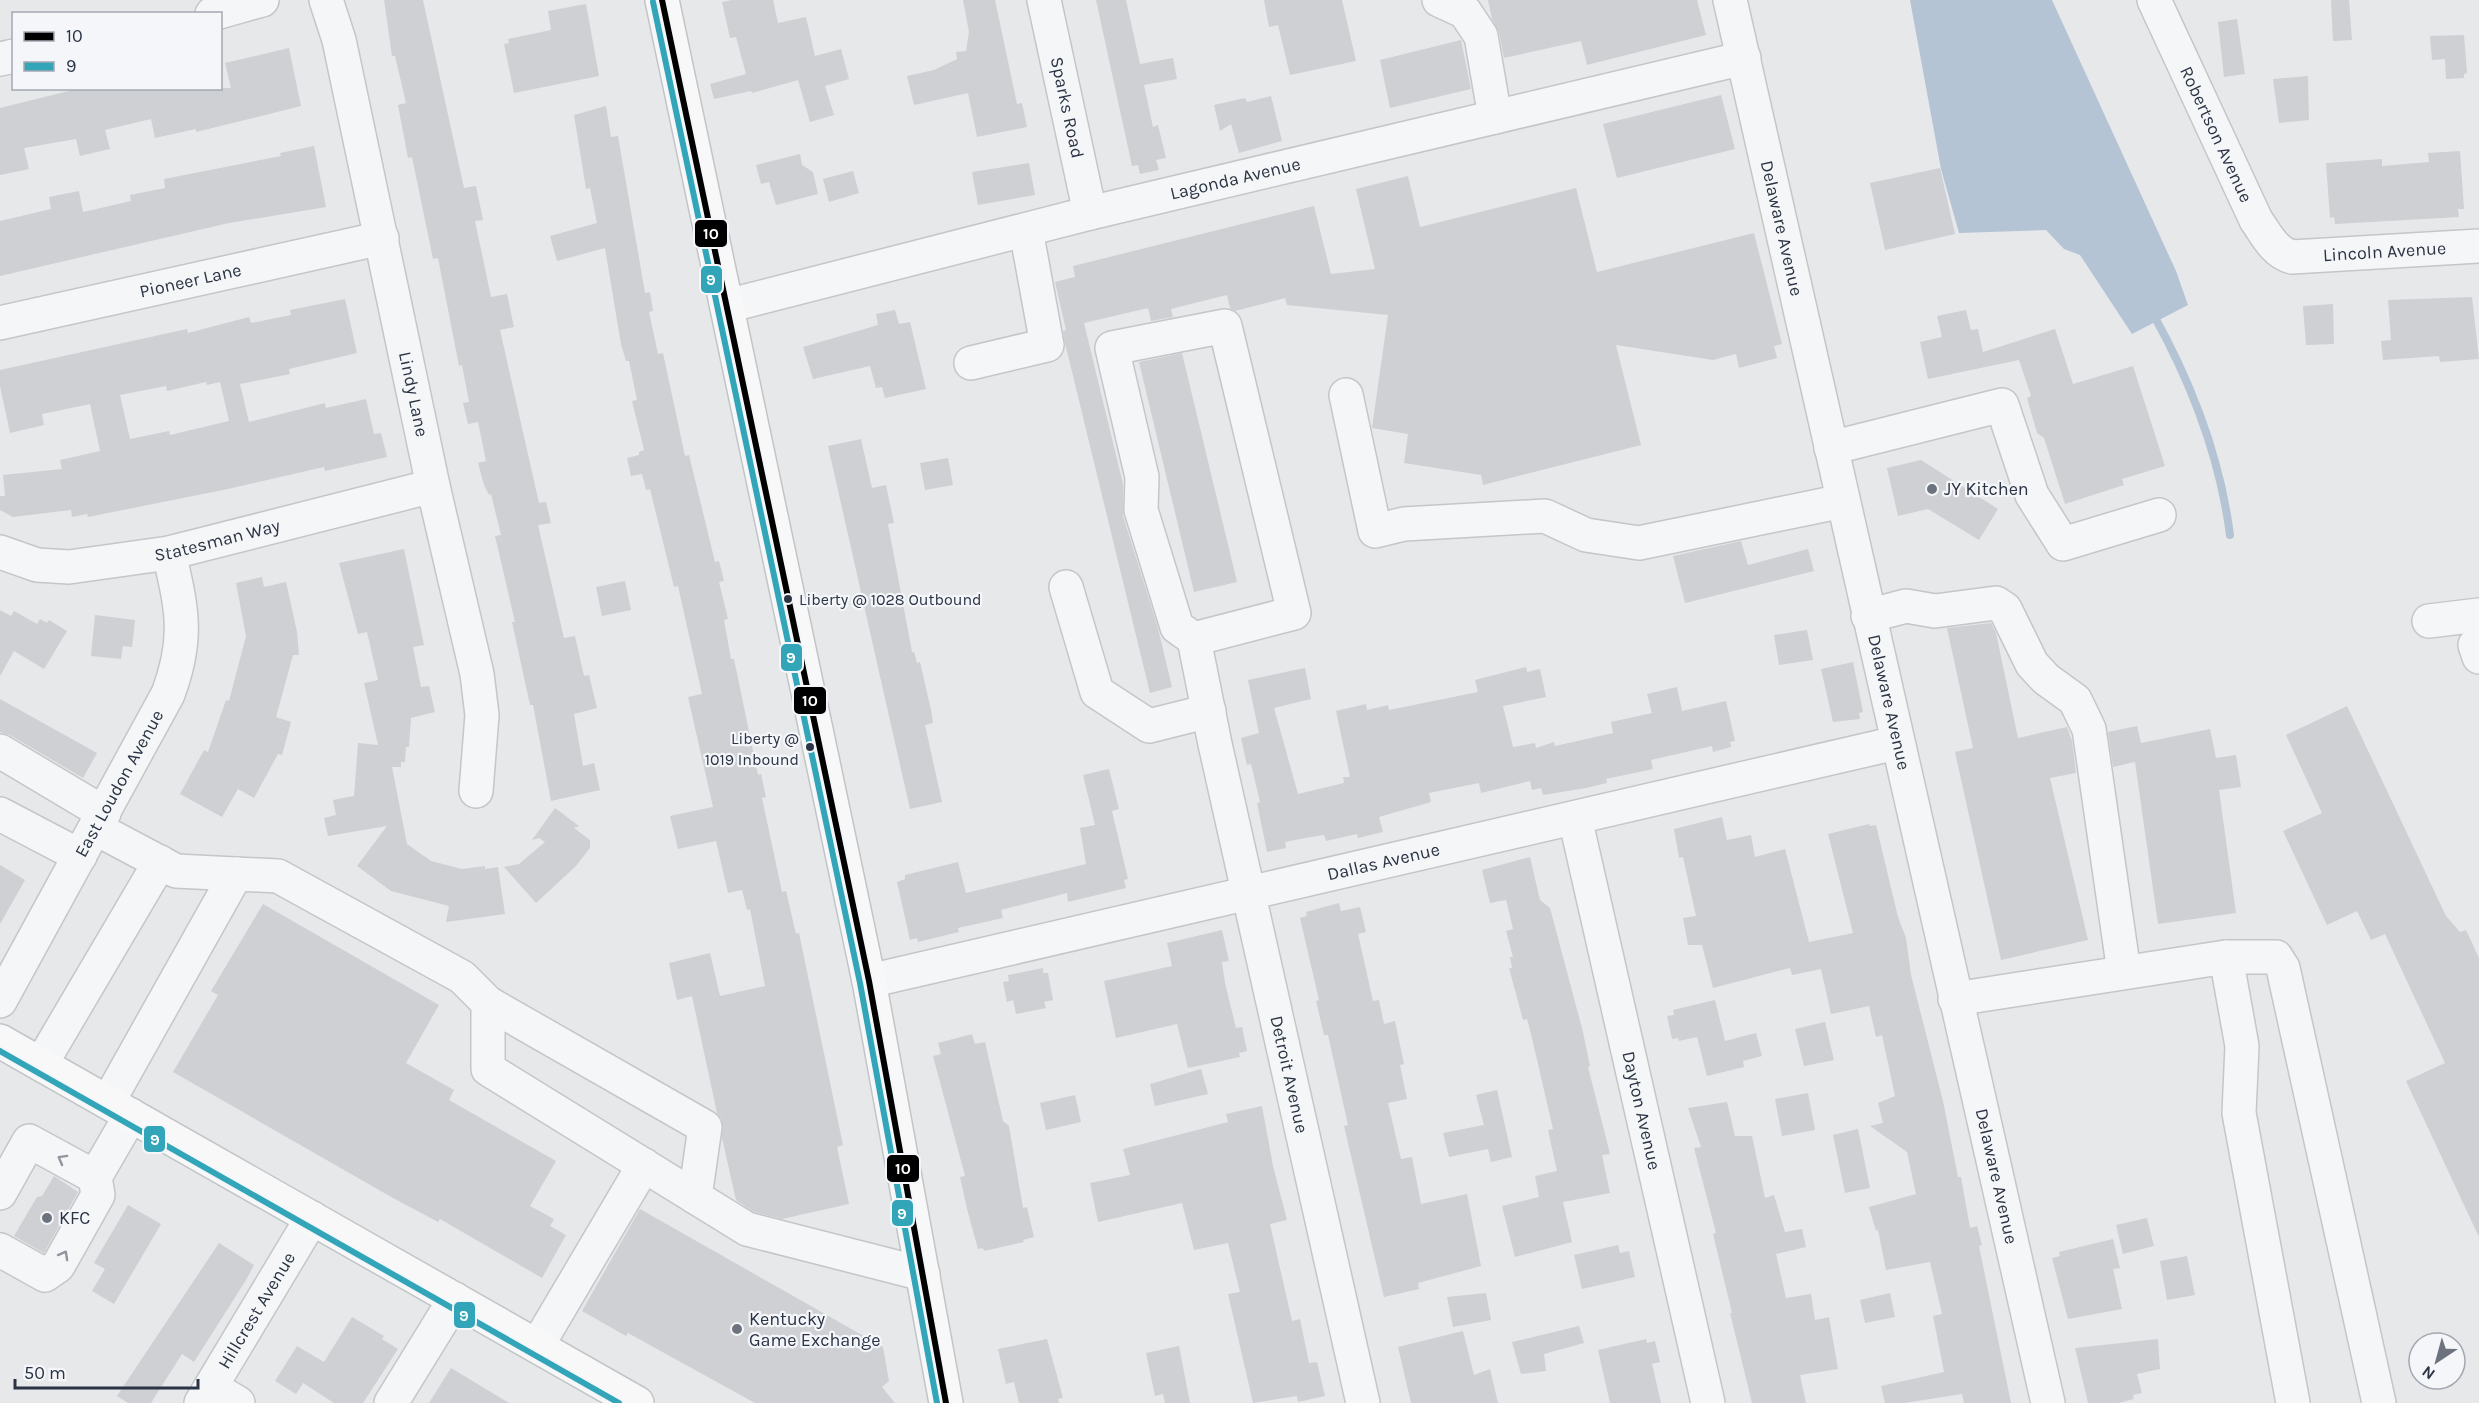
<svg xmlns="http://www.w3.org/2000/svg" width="2479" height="1403" font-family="Karla,sans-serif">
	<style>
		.water { fill: #b4c4d5 }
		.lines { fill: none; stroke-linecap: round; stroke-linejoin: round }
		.stream { stroke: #b4c4d5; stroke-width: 8 }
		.building { fill: #ced0d3; fill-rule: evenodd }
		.minor-casing { stroke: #c4c6c8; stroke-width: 36 }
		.major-casing { stroke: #c2c5c8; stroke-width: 36 }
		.minor { stroke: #f5f6f7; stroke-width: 33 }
		.major { stroke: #f8f8f8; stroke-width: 33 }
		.bus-1-casing { stroke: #f4f6f9; stroke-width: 10 }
		.bus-2-casing { stroke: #f4f6f9; stroke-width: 10 }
		.bus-1 { stroke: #000; stroke-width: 6 }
		.bus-2 { stroke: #32a5b9; stroke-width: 6 }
		.oneway { stroke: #90959e }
		.poi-dot { fill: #6c737f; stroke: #f4f6f9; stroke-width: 2 }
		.bus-dot { fill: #2b3445; stroke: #f4f6f9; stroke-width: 2 }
		.labels { text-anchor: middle; stroke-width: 4.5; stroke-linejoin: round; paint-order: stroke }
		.bus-label { font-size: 16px; fill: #2b3445; stroke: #f4f6f9; text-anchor: start }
		.street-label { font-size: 18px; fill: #2b3445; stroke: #f4f6f9 }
		.poi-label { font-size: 18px; fill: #2b3445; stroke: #f4f6f9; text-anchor: start }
		.line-badge { stroke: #f4f6f9; stroke-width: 2 }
		.badge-label { font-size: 16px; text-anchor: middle; font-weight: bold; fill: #fff }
	</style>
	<rect width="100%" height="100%" fill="#e6e8ea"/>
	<path class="water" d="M1910,0H2052L2176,271L2188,305L2132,334L2080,255L2064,249L2046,230L1959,233L1941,169Z"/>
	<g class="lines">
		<path class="stream" d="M2153,314C2191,382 2220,457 2230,535"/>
	</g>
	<g class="building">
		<path d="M384,0H423L464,188L476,186L483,220L475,221L491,297L507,294L514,327L500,330L539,503L546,502L551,523L538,525L564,638L575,636L584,676L589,675L597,708L574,714L583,766L594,763L600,790L551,801L533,705H530L512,622H515L495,536L501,535L491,494L489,495L484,485L478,463L486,461L478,422L468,424L463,403L469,402L462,365L459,366L438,258L433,259L412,157L408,158L398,105L406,103L395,56H392Z"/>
		<path d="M732,0H773L778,23L806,17L815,56L841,49L849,79L825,86L834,115L810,122L798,80L752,93L751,91L714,99L710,84L746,74L736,37L730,38L722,2Z"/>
		<path d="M963,0H995L1017,104L1022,103L1027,127L977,137L968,93L914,105L907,76L934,70L957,59L956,52L966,51L969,32Z"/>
		<path d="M1096,0H1126L1140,64L1173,58L1177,79L1144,85L1153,127L1158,125L1166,158L1156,160L1159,170L1140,174L1138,165L1132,166Z"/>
		<path d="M1264,0H1342L1356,61L1290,75L1278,25L1269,27Z"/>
		<path d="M1488,0H1697L1706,35L1587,65L1581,41L1504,58L1499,32L1492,19Z"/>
		<path d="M2331,0H2349L2352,40L2333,41Z"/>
		<path d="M586,4L599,76L514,93L504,44L509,43L508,39L551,30L548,11Z"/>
		<path d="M2237,19L2245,74L2224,77L2218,22Z"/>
		<path d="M2464,35L2467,73L2464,74V78L2446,79L2445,59L2432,60L2430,36Z"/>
		<path d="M1461,40L1471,89L1390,108L1380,60Z"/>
		<path d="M289,48L301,106L196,132V129L155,138L151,119L105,130L110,149L80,156L76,139L24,148L29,169L0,175V108L81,88H231L225,63Z"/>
		<path d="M2308,76L2309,120L2279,123L2273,79Z"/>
		<path d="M1721,95L1735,149L1617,178L1603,124Z"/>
		<path d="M1271,96L1282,141L1239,153L1231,124L1220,131L1214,105L1245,98L1247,102Z"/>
		<path d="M606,106L611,137L618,136L645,293L650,292L653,311L649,312L658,354L663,353L685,456L689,455L715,562L719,561L724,581L719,582L728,619L724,620L731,659H734L758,775L761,774L766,797L762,798L782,892L786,891L796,934L799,933L843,1145L837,1147L849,1204L782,1219L754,1212L736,1200L722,1138V1119L717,1113L692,996L677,1000L669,963L710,953L720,996L765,986L750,909L747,910L742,890L728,893L716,841L678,849L670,816L713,807L688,697L702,694L678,586L674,587L650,489L646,490L642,474L631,476L627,458L639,455V452L644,450L632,401L637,400L629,361H626L621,344L605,248L557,261L550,236L597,223L590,188L586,189L574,115Z"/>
		<path d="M314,146L326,207L229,223L0,276V221L51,209L49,197L79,191L83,212L131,201L130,195L165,188L164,179L281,156L280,153Z"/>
		<path d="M2460,151L2464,209H2458L2459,217L2335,224L2334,217L2330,218L2326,163L2382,159V166L2429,162L2428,153Z"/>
		<path d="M800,154L802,165L813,172L818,194L776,205L769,182L761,184L756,165Z"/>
		<path d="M1029,163L1035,195L978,205L972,172Z"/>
		<path d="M1940,168L1955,234L1885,250L1870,183Z"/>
		<path d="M853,171L859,193L829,202L823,179Z"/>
		<path d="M1408,176L1420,227L1576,188L1597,272L1754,233L1782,344L1774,346L1777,358L1739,368L1736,354L1713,360L1616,345L1641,445L1483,485L1481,475L1404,463L1408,434L1372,428L1388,315L1287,305L1285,298L1235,311L1230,308L1227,295L1171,309L1173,317L1151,321L1148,308L1084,323L1123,484V516L1158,628L1172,687L1150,693L1065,343L1063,331L1066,330L1055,282L1075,277L1073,266L1314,206L1331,274L1375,269L1356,189Z"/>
		<path d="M2472,297L2479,359L2440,362L2439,356L2383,360L2381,341L2391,340L2388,300Z"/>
		<path d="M345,299L357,353L289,369L290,374L240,384L249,422L325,403L326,408L366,399L374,434L381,433L387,457L325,471L324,467L228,489L88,517L87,514L72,517L71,510L13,517L0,510V496H5L3,475L62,469L60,460L100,451L90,404L42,414L44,425L10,433L0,386V370L187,329L188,333L249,317L251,323L291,315L290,310ZM206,382L207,385L220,382L229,421L170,435L169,431L130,439L120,395L166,386L167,391Z"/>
		<path d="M2333,304L2334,344L2306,345L2303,306Z"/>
		<path d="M895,310L899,324L910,322L926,389L885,398L882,387L876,388L870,366L813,379L803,347L878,325L876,314Z"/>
		<path d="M1966,310L1971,330L1978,329L1983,352L2055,329L2073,384L2133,366L2165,466L2122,479L2124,485L2065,504L2044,438L2037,433L2027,398L2031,396L2019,360L1928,379L1920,342L1942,337L1937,316Z"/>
		<path d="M1182,353L1237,582L1194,592L1139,362Z"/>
		<path d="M861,439L872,488L886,485L894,523L888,524L912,652H914L917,663L920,662L931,710L933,723L925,725L942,802L910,809L828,446Z"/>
		<path d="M948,458L953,485L925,490L920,463Z"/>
		<path d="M1921,460L1998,509L1979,540L1928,509L1898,516L1887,468Z"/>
		<path d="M1741,541L1748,565L1808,549L1814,571L1685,603L1673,556Z"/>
		<path d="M404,549L424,645L413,647L421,687L429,686L435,712L411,718L409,747H406L405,762H401V767H392L407,844L431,861L462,869L485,866V869L498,867L505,914L446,922L449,906L391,891L357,866L387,826L328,836L324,818L336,815L333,800L354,796L358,743L378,745L364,683L378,680L367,632L358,634L339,563Z"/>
		<path d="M262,577L264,587L286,582L297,632L299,655H293L276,717L291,722L282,755L278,754L254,798L238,789L222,817L180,794L204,750L208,752L226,700L229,701L246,636L236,583Z"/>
		<path d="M625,581L631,610L602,616L596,587Z"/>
		<path d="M0,610L11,616L14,611L37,624L40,619L47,623L49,620L67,631L44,669L14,651L0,676Z"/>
		<path d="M95,615L135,620L132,647L123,646L121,659L91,656Z"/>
		<path d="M1991,623L1996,633L2018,738L2067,727L2072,741L2076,773L2050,778L2088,940L2001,960L1955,752L1973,748L1947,628Z"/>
		<path d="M1807,630L1813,660L1779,665L1774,635Z"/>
		<path d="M1853,662L1863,712L1859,713L1860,719L1833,722L1821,669Z"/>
		<path d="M1526,667L1527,672L1540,669L1546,697L1503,706L1513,747L1535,743L1536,748L1554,742L1555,746L1613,733L1611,722L1652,713L1647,694L1677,687L1682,711L1726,701L1735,741L1730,742L1731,747L1713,752L1712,746L1651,760L1653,769L1606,779L1607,783L1586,788L1543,795L1541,788L1532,790L1530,781L1481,793L1479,783L1429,793L1431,802L1379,817L1383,832L1358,838L1357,834L1326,841L1324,835L1305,838L1285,842L1286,848L1267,852L1257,803L1260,802L1251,764L1247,765L1241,738L1259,733L1248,680L1305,668L1311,699L1274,708L1298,794L1344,783L1343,777H1350L1336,711L1366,704L1367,710L1388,705L1389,710L1478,692L1475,680Z"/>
		<path d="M0,699L97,753L83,778L10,735L0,732Z"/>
		<path d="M2347,706L2446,916L2460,932L2466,930L2479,958V1237L2406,1081L2445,1063L2385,934L2371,940L2357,911L2327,925L2283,831L2322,813L2286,735Z"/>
		<path d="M2137,726L2141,743L2210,729L2216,758L2236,755L2241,787L2219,790L2236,913L2158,924L2135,762L2113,767L2108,732Z"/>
		<path d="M1109,769L1119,809L1112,811L1128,879L1124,880L1126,888L1068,902L1067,893L1001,910L1003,918L958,928L959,932L918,942L917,938L910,940L897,882L905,879V875L958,862L966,893L1086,864L1080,828L1095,825L1083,775Z"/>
		<path d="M555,808L579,826L574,828L590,840V848L576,866L536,903L504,867L519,864L545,842L539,838L532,840Z"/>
		<path d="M1722,817L1727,840L1751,835L1755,857L1785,849L1809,942L1853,933L1828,834L1869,824L1870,826L1876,825L1898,917L1906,938L1911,975L1943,1101L1958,1177H1961L1970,1228L1977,1226L1982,1245L1979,1246L2011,1403H1964L1962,1394L1904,1403H1885L1881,1386L1944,1372L1933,1316L1942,1314L1930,1262L1886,1270L1878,1230L1876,1231L1869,1207L1916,1194L1907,1152L1870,1126L1883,1123L1878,1103L1895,1096L1882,1035L1876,1037L1869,1006L1831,1014L1821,969L1792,975L1790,968L1713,988L1702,945H1688L1683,918L1696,916L1683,857L1679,858L1674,829Z"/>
		<path d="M1530,857L1540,900L1550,908L1583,1032L1590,1066L1588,1067L1610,1154L1602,1155L1610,1193L1563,1202L1572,1242L1515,1257L1502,1206L1539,1197L1535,1176L1557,1171L1548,1130L1553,1129L1531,1034L1527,1019L1523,1020L1509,968H1512L1510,957H1513L1506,931L1513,929L1506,900L1490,903L1482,870Z"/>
		<path d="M0,865L25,880L0,924Z"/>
		<path d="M1339,903L1341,911L1360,907L1366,932L1358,934L1373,1001L1379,1000L1384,1024L1395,1021L1404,1064L1400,1065L1407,1099L1388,1103L1401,1159L1412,1157L1421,1204L1467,1194L1481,1266L1418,1283L1419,1289L1384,1297L1344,1126L1348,1125L1328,1035H1324L1316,1001L1319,1000L1300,918L1307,916L1306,912Z"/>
		<path d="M263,904L439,1005L406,1063L454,1090L449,1100L556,1161L530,1206L554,1219L550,1226L566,1235L542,1278L440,1219L438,1222L393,1198L173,1072L218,995L211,991Z"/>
		<path d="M1222,930L1229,961L1222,962L1225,983L1236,1028L1242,1027L1247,1051L1239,1053L1240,1057L1188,1068L1177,1024L1116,1038L1104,981L1172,966L1167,943Z"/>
		<path d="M1043,968V973H1048L1053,1000L1044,1002L1046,1008L1016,1014L1013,1000L1007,1002L1003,982L1009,981L1008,975Z"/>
		<path d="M1715,1000L1725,1041L1756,1033L1762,1056L1743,1061L1744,1067L1707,1076L1697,1037L1679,1041L1678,1038L1672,1039L1667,1016L1674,1015L1673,1010Z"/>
		<path d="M1825,1022L1834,1060L1804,1066L1795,1029Z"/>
		<path d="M972,1034L975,1044L985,1042L1003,1121L1009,1126L1023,1208L1027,1207L1034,1237L1023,1240L1024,1242L984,1251L983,1248L978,1249L967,1209L960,1177L965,1176L933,1056L941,1054L938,1043Z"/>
		<path d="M1201,1069L1208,1094L1155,1106L1150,1084Z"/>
		<path d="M1497,1090L1512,1157L1491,1162L1488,1149L1449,1157L1443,1133L1484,1125L1476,1095Z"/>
		<path d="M1808,1093L1815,1130L1782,1136L1775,1099Z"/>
		<path d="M1075,1095L1081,1122L1046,1130L1040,1103Z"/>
		<path d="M1727,1102L1735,1136H1752L1765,1198L1774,1195L1785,1232L1802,1229L1806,1247L1776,1254L1786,1298L1811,1294L1815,1320L1829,1317L1838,1369L1800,1375L1806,1403H1752L1730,1313H1732L1713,1234L1716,1233L1694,1148L1701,1147L1688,1108Z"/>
		<path d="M1262,1106L1273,1166L1287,1220L1270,1224L1292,1321L1300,1319L1309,1363L1317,1362L1325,1396L1298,1402L1297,1396L1253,1403L1228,1294L1240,1292L1228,1243L1194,1250L1182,1203L1098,1222L1090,1183L1130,1175L1123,1149L1228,1122L1226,1114Z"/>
		<path d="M1858,1129L1870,1188L1845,1193L1833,1135Z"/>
		<path d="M54,1176L78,1192L44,1253L14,1236L37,1197L42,1196Z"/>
		<path d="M128,1205L161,1224L114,1304L92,1291L105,1269L94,1263Z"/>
		<path d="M640,1209L883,1347L889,1381L882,1387L895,1403H755L628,1333L626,1336L582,1311Z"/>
		<path d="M2147,1218L2154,1246L2123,1254L2116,1225Z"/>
		<path d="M2113,1239L2120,1268L2113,1269L2122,1309L2068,1319L2052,1258L2060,1256L2059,1252Z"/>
		<path d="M219,1243L254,1265L246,1280L194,1362L182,1354L151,1403H128L117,1396Z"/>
		<path d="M1618,1245L1620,1253L1629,1251L1635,1277L1582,1289L1574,1255Z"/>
		<path d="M2187,1256L2195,1295L2167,1300L2160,1261Z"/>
		<path d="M1486,1293L1491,1320L1453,1327L1447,1297Z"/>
		<path d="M1890,1293L1895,1317L1865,1323L1860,1300Z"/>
		<path d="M352,1317L384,1336L382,1339L398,1349L363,1403H334L303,1383L296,1394L275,1381L297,1346L324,1362Z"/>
		<path d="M1579,1326L1584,1343L1544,1354L1546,1371L1521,1374L1512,1342Z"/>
		<path d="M1463,1331L1474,1375L1490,1369L1498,1403H1411L1398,1347Z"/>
		<path d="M1047,1339L1063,1398L1058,1399L1059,1403H1019L1014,1382L1006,1384L998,1349Z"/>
		<path d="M1646,1339L1647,1343L1655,1341L1660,1362L1652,1364L1661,1403H1610L1598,1350Z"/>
		<path d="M2158,1339L2160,1369L2137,1374L2142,1393L2133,1395L2134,1399L2118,1403H2088L2075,1348Z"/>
		<path d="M1179,1346L1190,1403H1165L1163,1394L1155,1396L1146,1353Z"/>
		<path d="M451,1368L509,1403H429Z"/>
	</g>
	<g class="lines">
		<g class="minor-casing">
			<g id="minor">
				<path id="s1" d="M326,0L339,40L433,486L477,674L482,715L476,791"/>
				<path id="s2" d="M1044,0L1090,213"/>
				<path d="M1439,0L1465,12L1481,36L1495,117"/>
				<path id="s3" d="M1730,0L2048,1403"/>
				<path id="s4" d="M2154,0L2256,220C2266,234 2274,252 2292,257L2479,246"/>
				<path d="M212,14L262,0"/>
				<path d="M0,59L14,56"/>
				<path id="s5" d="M727,306L1090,213L1744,58"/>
				<path id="s6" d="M0,323L382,238"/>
				<path d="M971,363L1047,345L1026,230"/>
				<path d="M1346,395L1375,531L1404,524L1545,516L1586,535L1639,543L1843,501"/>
				<path d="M1831,448L2002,405L2032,495L2063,544L2159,515"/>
				<path id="s7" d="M0,552L37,565L69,567L169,553L433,486"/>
				<path d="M1066,587L1097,692L1149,726L1209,711"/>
				<path d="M1868,616L1906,606L1935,611L1996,603L2005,609L2032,664L2046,679L2075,700L2089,729L2124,972"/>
				<path d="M2429,621L2479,615"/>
				<path id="s8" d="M1194,639L1177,627L1141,510L1142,477L1112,348L1225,326L1294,613L1194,639L1215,744L1363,1403"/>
				<path d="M2475,645L2479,657"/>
				<path d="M0,751L104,813"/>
				<path d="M0,814L80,856"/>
				<path id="s9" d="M1575,818L1708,1403"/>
				<path d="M95,828L176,871L278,876L462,977L488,1003V1069L747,1229L923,1274"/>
				<path d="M2226,957L2242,1046L2239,1113L2293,1403"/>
				<path id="s10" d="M869,981L1896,743"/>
				<path d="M1955,999L2226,957H2276L2283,968L2379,1403"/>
				<path id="s11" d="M0,1001L168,694C189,638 182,609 169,553"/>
				<path d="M488,1003L705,1127L695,1197"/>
				<path d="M41,1064L160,862"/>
				<path d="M108,1102L236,874"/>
				<path d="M0,1193L29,1141L95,1177"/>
				<path d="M0,1250L45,1275L58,1266L98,1195L95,1177L131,1115"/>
				<path d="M537,1346L644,1165"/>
				<path d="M211,1387L238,1403"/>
				<path id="s12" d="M201,1403L312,1218"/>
				<path d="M391,1403L455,1299"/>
			</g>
		</g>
		<g class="major-casing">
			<g id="major">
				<path d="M662,0L869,981L946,1403"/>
				<path d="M0,1041L637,1403"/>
			</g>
		</g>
		<use href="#minor" class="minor"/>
		<use href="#major" class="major"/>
		<g class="bus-1-casing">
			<path id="bus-1" d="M662,0L869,981L946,1403"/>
		</g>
		<g class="bus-2-casing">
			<g id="bus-2">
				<path d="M653,2L860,983L937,1403"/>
				<path d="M0,1051L619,1403"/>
			</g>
		</g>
		<use href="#bus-1" class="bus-1"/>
		<use href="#bus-2" class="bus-2"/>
	</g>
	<defs><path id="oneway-chevron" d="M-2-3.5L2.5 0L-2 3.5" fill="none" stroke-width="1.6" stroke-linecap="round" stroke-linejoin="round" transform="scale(1.5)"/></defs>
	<g class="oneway">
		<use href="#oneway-chevron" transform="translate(62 1159) rotate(-151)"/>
		<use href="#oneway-chevron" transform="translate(64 1255) rotate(-61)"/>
	</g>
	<g class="poi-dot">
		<circle cx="1932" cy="489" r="6"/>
		<circle cx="47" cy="1218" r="6"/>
		<circle cx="737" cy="1329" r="6"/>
	</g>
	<g class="bus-dot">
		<circle cx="788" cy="599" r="5"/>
		<circle cx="810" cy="747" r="5"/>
	</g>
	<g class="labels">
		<g class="bus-label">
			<text x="799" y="605">Liberty @ 1028 Outbound</text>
			<text x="799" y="744" text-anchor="end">Liberty @<tspan x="799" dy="21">1019 Inbound</tspan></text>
		</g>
		<g class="street-label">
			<text dy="6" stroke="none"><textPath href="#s2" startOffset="110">Sparks Road</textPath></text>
			<text dy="6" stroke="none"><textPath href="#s4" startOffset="148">Robertson Avenue</textPath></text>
			<text dy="6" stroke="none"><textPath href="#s5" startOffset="524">Lagonda Avenue</textPath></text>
			<text dy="6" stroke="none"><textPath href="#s3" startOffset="234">Delaware Avenue</textPath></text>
			<text dy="6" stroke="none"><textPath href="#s4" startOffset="388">Lincoln Avenue</textPath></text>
			<text dy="6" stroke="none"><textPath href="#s6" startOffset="195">Pioneer Lane</textPath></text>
			<text dy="6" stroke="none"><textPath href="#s1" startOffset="404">Lindy Lane</textPath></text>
			<text dy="6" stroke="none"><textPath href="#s7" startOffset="222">Statesman Way</textPath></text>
			<text dy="6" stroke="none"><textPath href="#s3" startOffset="720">Delaware Avenue</textPath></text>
			<text dy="6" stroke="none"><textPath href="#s11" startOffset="248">East Loudon Avenue</textPath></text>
			<text dy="6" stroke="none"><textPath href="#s10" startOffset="528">Dallas Avenue</textPath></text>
			<text dy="6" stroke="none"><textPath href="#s8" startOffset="1268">Detroit Avenue</textPath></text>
			<text dy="6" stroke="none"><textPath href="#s9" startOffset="300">Dayton Avenue</textPath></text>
			<text dy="6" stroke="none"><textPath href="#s3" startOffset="1206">Delaware Avenue</textPath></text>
			<text dy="6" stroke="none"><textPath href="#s12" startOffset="108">Hillcrest Avenue</textPath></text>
		</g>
		<g class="poi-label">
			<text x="1944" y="495">JY Kitchen</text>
			<text x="59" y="1224">KFC</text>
			<text x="749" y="1325">Kentucky<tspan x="749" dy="21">Game Exchange</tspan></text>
		</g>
	</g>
	<g class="line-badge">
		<rect x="694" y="219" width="34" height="29" rx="6" fill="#000"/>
		<rect x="700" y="265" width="23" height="29" rx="6" fill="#32a5b9"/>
		<rect x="780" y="643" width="23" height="29" rx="6" fill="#32a5b9"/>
		<rect x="793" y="686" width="34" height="29" rx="6" fill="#000"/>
		<rect x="143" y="1125" width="23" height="28" rx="6" fill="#32a5b9"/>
		<rect x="886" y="1154" width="34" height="29" rx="6" fill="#000"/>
		<rect x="891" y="1199" width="23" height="28" rx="6" fill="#32a5b9"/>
		<rect x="453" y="1301" width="23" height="28" rx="6" fill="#32a5b9"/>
	</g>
	<g class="badge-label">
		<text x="711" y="239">10</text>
		<text x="711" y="285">9</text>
		<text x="791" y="663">9</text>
		<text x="810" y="706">10</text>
		<text x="155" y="1145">9</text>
		<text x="903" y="1174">10</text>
		<text x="902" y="1219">9</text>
		<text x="464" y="1321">9</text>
	</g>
	<rect x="12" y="12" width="210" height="78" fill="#f4f6f9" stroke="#a4a8b1" stroke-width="1.5"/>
	<rect x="24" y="32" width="30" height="9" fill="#000000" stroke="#a4a8b1" stroke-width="1.5"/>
	<text x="66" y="42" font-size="18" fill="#2b3445">10</text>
	<rect x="24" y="62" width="30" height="9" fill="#32a5b9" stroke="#a4a8b1" stroke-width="1.5"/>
	<text x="66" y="72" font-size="18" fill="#2b3445">9</text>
	<g transform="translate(2437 1361) rotate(216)"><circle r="28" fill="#f4f6f9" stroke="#a4a8b1" stroke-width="1.5"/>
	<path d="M0-4.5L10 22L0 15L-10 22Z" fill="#6c737f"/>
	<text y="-9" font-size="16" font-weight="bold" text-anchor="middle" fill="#2b3445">N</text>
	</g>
	<path d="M15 1379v9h183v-9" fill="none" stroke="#2b3445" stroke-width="3"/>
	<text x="24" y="1379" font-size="18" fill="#2b3445" stroke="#f4f6f9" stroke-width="4.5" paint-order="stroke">50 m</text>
</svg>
